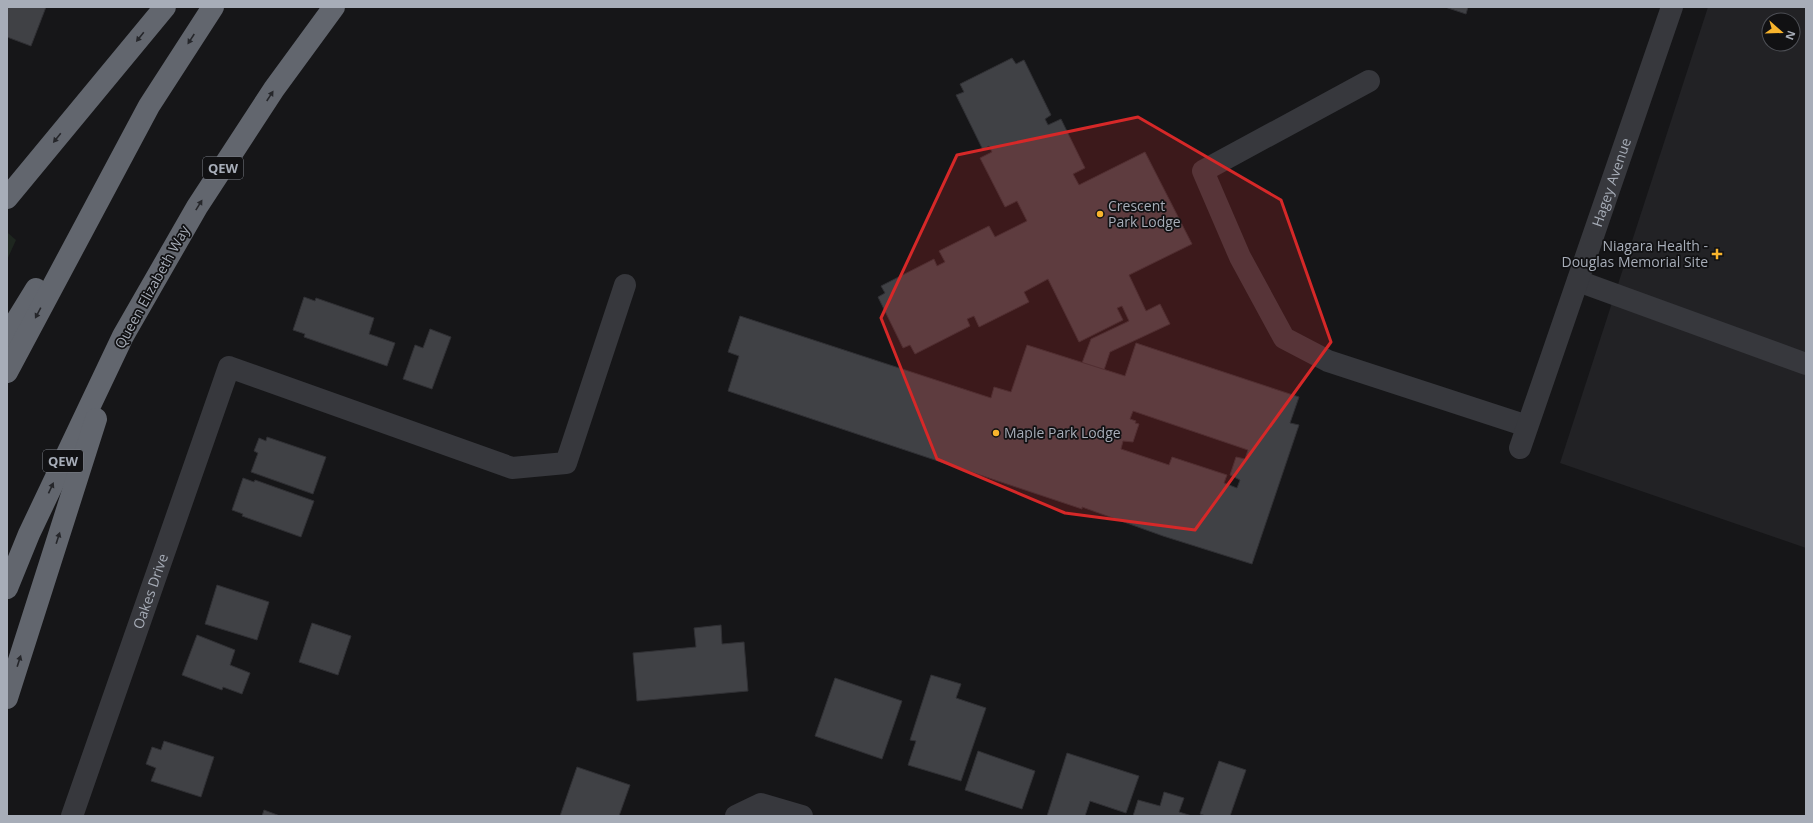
<svg xmlns="http://www.w3.org/2000/svg" width="1813" height="823" font-family="'Open Sans',sans-serif">
	<style>
		.built { fill: #222225; fill-rule: evenodd }
		.green { fill: #1e261f }
		.building { fill: #404145; stroke: #303034; fill-rule: evenodd }
		.lines { fill: none; stroke-linecap: round; stroke-linejoin: round }
		.minor { stroke: #37383d; stroke-width: 22 }
		.highway { stroke: #62666e; stroke-width: 22 }
		.oneway { fill: #25262a }
		.marked { fill: #d62828; fill-opacity: 0.2; stroke: #d62828; stroke-width: 3; stroke-linejoin: round }
		.poi-dot { fill: #f8b42d; stroke: #111113; stroke-width: 1.5 }
		.labels { text-anchor: middle; stroke-width: 3.5; stroke-linejoin: round; paint-order: stroke }
		.shield { fill: #111113; stroke: #7a7e86; stroke-width: 1 }
		.shield-label { font-size: 13px; font-weight: bold; fill: #a7adb8 }
		.street-label { font-size: 14px; fill: #a7adb8; stroke: #111113 }
		.poi-label { font-size: 14px; fill: #a7adb8; stroke: #111113; text-anchor: start }
	</style>
	<rect width="100%" height="100%" fill="#161618"/>
	<path class="built" d="M1708,7H1806V548L1560,463ZM1769,20H1793V44H1769Z"/>
	<path class="green" d="M8,233L16,240L7,260V234Z"/>
	<g class="building">
		<path d="M7,7H46L31,46L7,37Z"/>
		<path d="M1445,7H1468L1466,14Z"/>
		<path d="M1012,58L1016,64L1024,60L1051,115L1045,119L1048,125L1061,119L1085,168L1073,174L1079,185L1145,152L1192,244L1129,275L1146,311L1160,304L1170,324L1110,352L1104,370L1082,363L1091,339L1129,321L1122,306L1117,308L1123,320L1079,342L1048,279L1024,292L1029,302L979,327L974,316L967,319L970,326L915,354L910,345L903,348L878,297L885,293L881,286L934,259L937,266L945,262L939,251L989,226L995,237L1027,221L1017,201L1005,207L980,158L992,152L989,146L983,150L956,95L964,92L960,84Z"/>
		<path d="M304,297L315,301L316,298L374,318L369,334L395,343L387,366L304,337L305,334L293,330Z"/>
		<path d="M740,316L991,398L994,387L1011,392L1027,345L1125,376L1136,343L1299,397L1290,423L1299,425L1252,564L1163,536L1082,507V509L728,391L739,356L728,352ZM1133,411L1248,450L1245,459L1236,457L1230,475L1240,480L1237,488L1224,483L1227,475L1172,457L1169,465L1121,449L1123,441L1133,442L1139,424L1135,423L1136,421L1130,419Z"/>
		<path d="M430,329L451,337L432,389L403,379L415,345L423,348Z"/>
		<path d="M267,437L326,457L313,494L251,472L258,453L254,451L259,438L266,441Z"/>
		<path d="M243,478L254,482L255,480L314,501L301,537L242,516L243,514L232,510Z"/>
		<path d="M217,585L269,602L257,640L205,624Z"/>
		<path d="M312,623L351,636L338,675L299,662Z"/>
		<path d="M721,625L722,644L744,642L748,691L637,701L633,653L696,647L694,628Z"/>
		<path d="M197,635L235,650L230,665L250,673L242,694L223,687L222,690L182,675Z"/>
		<path d="M931,675L961,684L956,698L986,708L961,781L908,765L916,741L910,740Z"/>
		<path d="M835,678L902,701L882,759L815,736Z"/>
		<path d="M164,741L214,757L201,797L151,781L156,768L146,764L152,747L161,750Z"/>
		<path d="M978,751L1035,771L1022,809L965,790Z"/>
		<path d="M1067,753L1139,776L1126,813L1090,801L1085,816H1047Z"/>
		<path d="M1219,761L1246,770L1230,816H1206L1200,814Z"/>
		<path d="M577,767L630,785L619,816H560Z"/>
		<path d="M1164,792L1184,798L1179,812L1192,816H1133L1138,800L1160,806Z"/>
		<path d="M264,810L280,816H262Z"/>
	</g>
	<g class="lines">
		<g class="minor">
			<path d="M1369,81L1203,171L1240,257L1284,338L1328,361L1527,426"/>
			<path d="M1578,281L1806,364"/>
			<path id="s1" d="M1520,448L1672,7"/>
			<path id="s2" d="M72,816L229,367L512,468L566,463L625,285"/>
			<path d="M736,816L761,804L802,816"/>
		</g>
		<g class="highway">
			<path d="M7,198L165,7"/>
			<path d="M7,336L36,289"/>
			<path d="M7,372L149,106L213,7"/>
			<path d="M7,588L29,534L123,336L197,207L274,89L334,7"/>
			<path d="M7,698L96,419"/>
		</g>
	</g>
	<defs><path id="oneway-solid" d="M-6-.8H1V-3.2L6.5 0L1 3.2V.8H-6Z"/></defs>
	<g class="oneway">
		<use href="#oneway-solid" transform="translate(140 37) rotate(129)"/>
		<use href="#oneway-solid" transform="translate(191 39) rotate(123)"/>
		<use href="#oneway-solid" transform="translate(270 96) rotate(-57)"/>
		<use href="#oneway-solid" transform="translate(57 138) rotate(129)"/>
		<use href="#oneway-solid" transform="translate(199 205) rotate(-58)"/>
		<use href="#oneway-solid" transform="translate(38 313) rotate(118)"/>
		<use href="#oneway-solid" transform="translate(51 488) rotate(-65)"/>
		<use href="#oneway-solid" transform="translate(58 538) rotate(-72)"/>
		<use href="#oneway-solid" transform="translate(19 661) rotate(-72)"/>
	</g>
	<path class="marked" d="M1138,117L1281,200L1331,342L1195,530L1065,513L937,459L881,318L957,155Z"/>
	<g class="poi-dot">
		<circle cx="1100" cy="214" r="4"/>
		<path d="M1715 248h4v4h4v4h-4v4h-4v-4h-4v-4h4z"/>
		<circle cx="996" cy="433" r="4"/>
	</g>
	<g class="labels">
		<g class="shield">
			<rect x="203" y="157" width="40" height="22" rx="3"/>
			<rect x="43" y="450" width="40" height="22" rx="3"/>
		</g>
		<g class="shield-label">
			<text x="223" y="173">QEW</text>
			<text x="63" y="466">QEW</text>
		</g>
		<g class="street-label">
			<text dy="5" stroke="none"><textPath href="#s1" startOffset="281">Hagey Avenue</textPath></text>
			<text transform="translate(152 287) rotate(-61)" y="5">Queen Elizabeth Way</text>
			<text dy="5" stroke="none"><textPath href="#s2" startOffset="238">Oakes Drive</textPath></text>
		</g>
		<g class="poi-label">
			<text x="1108" y="211">Crescent<tspan x="1108" dy="16">Park Lodge</tspan></text>
			<text x="1708" y="251" text-anchor="end">Niagara Health -<tspan x="1708" dy="16">Douglas Memorial Site</tspan></text>
			<text x="1004" y="438">Maple Park Lodge</text>
		</g>
	</g>
	<rect width="1813" height="823" fill="none" stroke="#a7adb8" stroke-width="16"/>
	<g transform="translate(1781 32) rotate(110)"><circle r="19" fill="#111113" stroke="#4d4f55"/>
	<path d="M0-3L7 15L0 10L-7 15Z" fill="#f8b42d"/>
	<text y="-6" font-size="11" font-weight="bold" text-anchor="middle" fill="#a7adb8">N</text>
	</g>
</svg>
